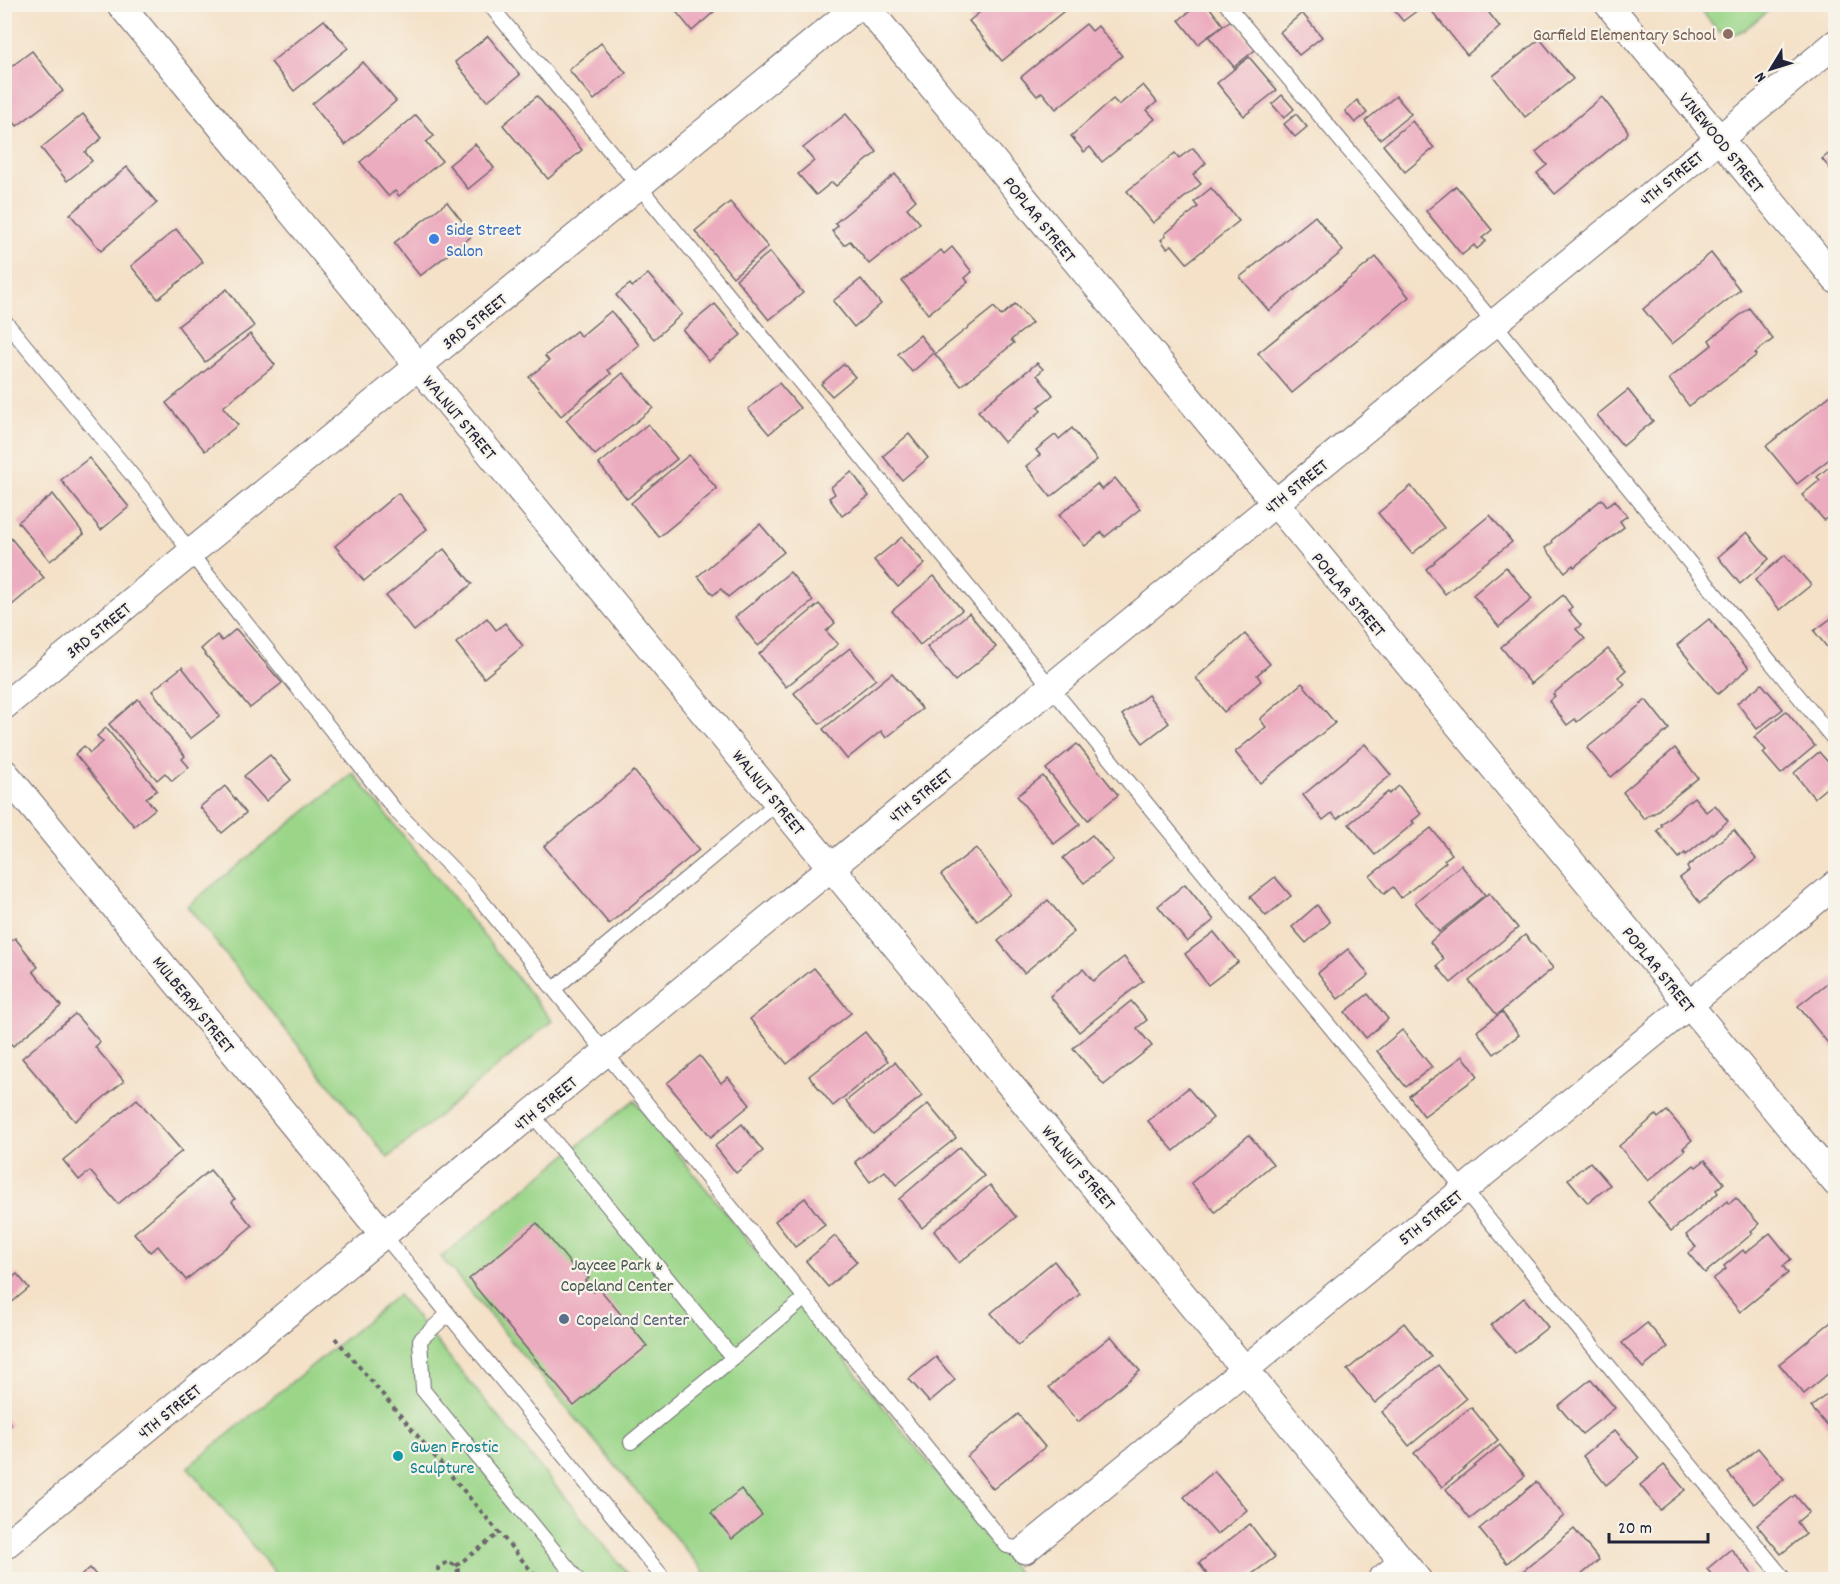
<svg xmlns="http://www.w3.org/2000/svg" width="1840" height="1584" font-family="Dekko,sans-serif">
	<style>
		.green { fill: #9ad588; stroke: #5e7c62; stroke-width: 1.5 }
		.building { fill: #ecacbf }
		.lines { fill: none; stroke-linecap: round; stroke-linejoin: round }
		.lane-casing { stroke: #6c656c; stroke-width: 16 }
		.street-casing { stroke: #6c656c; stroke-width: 29 }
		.path { stroke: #6c656c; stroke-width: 4; stroke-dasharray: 4.5 4.5; stroke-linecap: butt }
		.lane { stroke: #fff; stroke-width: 14 }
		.street { stroke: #fff; stroke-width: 27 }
		.education-dot { fill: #8d6e63; stroke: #f7f3e8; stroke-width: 2 }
		.shop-dot { fill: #3f7fe0; stroke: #f7f3e8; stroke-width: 2 }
		.service-dot { fill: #5c6f8a; stroke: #f7f3e8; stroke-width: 2 }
		.culture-dot { fill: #0f9aa8; stroke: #f7f3e8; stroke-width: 2 }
		.labels { text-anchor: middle; stroke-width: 4.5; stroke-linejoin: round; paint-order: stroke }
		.education-label { font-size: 18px; fill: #785e54; stroke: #f7f3e8; text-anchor: end }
		.street-label { font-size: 18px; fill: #22223b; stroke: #f7f3e8 }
		.shop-label { font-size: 18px; fill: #366cbe; stroke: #f7f3e8; text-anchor: start }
		.park-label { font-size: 18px; fill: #465852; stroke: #f7f3e8 }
		.service-label { font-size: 18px; fill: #4e5e75; stroke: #f7f3e8; text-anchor: start }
		.culture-label { font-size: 18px; fill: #0d838f; stroke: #f7f3e8; text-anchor: start }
	</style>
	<rect width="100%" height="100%" fill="#f7f3e8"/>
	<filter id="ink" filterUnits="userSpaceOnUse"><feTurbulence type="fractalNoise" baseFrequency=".0167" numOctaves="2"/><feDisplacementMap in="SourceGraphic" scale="12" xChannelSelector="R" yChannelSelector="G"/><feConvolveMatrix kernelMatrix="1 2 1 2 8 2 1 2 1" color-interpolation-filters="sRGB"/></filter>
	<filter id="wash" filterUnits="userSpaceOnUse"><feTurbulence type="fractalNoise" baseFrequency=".008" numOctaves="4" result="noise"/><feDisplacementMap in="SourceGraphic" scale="24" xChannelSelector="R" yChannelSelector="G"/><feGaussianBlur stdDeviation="1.35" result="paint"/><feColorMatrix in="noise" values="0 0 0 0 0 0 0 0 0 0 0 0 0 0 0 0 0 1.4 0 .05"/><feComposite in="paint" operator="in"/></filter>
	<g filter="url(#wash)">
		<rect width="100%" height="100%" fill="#f4e1c8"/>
		<g class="green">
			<path d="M1696,5H1770V9L1743,31L1728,36L1716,28Z"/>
			<path d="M353,773L552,1021L388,1158L187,906Z"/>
			<path d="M634,1100L1023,1579H710L441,1257Z"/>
			<path d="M398,1295L632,1579H280L188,1467Z"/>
		</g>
		<g id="blocks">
			<g class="building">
				<path d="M670,4H723L692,31Z"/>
				<path d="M990,4H1068L1069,7L1002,61L969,21Z"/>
				<path d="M1199,4H1207L1223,25L1198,44L1179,20Z"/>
				<path d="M1389,4H1426L1403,21Z"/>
				<path d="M1437,4H1482L1500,27L1467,55L1431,10Z"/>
				<path d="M1302,13L1322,37L1299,55L1280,32Z"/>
				<path d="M324,20L348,48L294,91L271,62Z"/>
				<path d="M1231,20L1255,50L1234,67L1209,37Z"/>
				<path d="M1086,24L1092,31L1098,26L1122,56L1056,109L1042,92L1037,96L1021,77Z"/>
				<path d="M488,36L520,75L487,101L455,62Z"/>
				<path d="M1540,39L1573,79L1525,117L1493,76Z"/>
				<path d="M601,43L626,73L594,100L569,70Z"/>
				<path d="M32,51L63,91L17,126L4,109V72Z"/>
				<path d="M1249,57L1277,90L1244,116L1217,83Z"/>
				<path d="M363,62L396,101L345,145L312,104Z"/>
				<path d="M1143,85L1157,102L1147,110L1155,119L1102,162L1090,147L1084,152L1071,136L1113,99L1119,105Z"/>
				<path d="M1282,95L1294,109L1284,118L1272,104Z"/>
				<path d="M537,96L582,150L548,179L503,125Z"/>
				<path d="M1396,96L1411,114L1380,139L1365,121Z"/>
				<path d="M1602,97L1626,128L1628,132L1626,136L1555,194L1537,173L1547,165L1536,152Z"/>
				<path d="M1357,100L1367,113L1355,123L1345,111Z"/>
				<path d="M83,114L102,138L85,152L92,161L67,181L41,148Z"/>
				<path d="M846,114L877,152L836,186L832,182L816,195L798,174L814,161L803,148Z"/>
				<path d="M1296,114L1307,127L1295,137L1284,124Z"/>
				<path d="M416,115L434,136L426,142L442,161L399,196L395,191L388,196L360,162Z"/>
				<path d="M1412,121L1434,148L1405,172L1383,145Z"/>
				<path d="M475,144L494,168L468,189L449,165Z"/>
				<path d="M1193,148L1206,163L1193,175L1201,184L1153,223L1127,191L1175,153L1179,158Z"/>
				<path d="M1836,148V176L1822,159Z"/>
				<path d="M127,167L157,203L101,251L70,214Z"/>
				<path d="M895,174L916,200L907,208L920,223L869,264L850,241L844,245L832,231L838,226L835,223Z"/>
				<path d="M1456,186L1492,230L1482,238L1486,241L1477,249L1474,245L1462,255L1426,211Z"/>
				<path d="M1211,188L1239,221L1187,263L1172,245L1167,248L1161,240L1166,236L1165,234L1198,207L1194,202Z"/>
				<path d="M447,202L473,235L420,276L394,243Z"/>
				<path d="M730,202L768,247L733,277L695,231Z"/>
				<path d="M1315,216L1343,251L1269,311L1240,277Z"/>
				<path d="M176,229L203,262L158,299L131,266Z"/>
				<path d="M952,247L972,272L965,278L968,282L928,314L902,281L941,250L944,254Z"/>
				<path d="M770,252L803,293L769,320L736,279Z"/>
				<path d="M1711,253L1740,290L1672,344L1643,309Z"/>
				<path d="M1376,257L1409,297L1292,393L1258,353Z"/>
				<path d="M648,274L682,314L654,339L616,295L630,284L632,287Z"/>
				<path d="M861,279L881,304L854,327L833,301Z"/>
				<path d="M227,289L254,326L205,362L178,326Z"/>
				<path d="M715,304L741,335L709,361L683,330Z"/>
				<path d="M1015,304L1032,323L1011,340L1014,343L961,386L935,354L994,307L1001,316Z"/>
				<path d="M1749,308L1773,339L1755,353L1757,355L1689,406L1669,379L1712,345L1709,340Z"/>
				<path d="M611,311L639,345L608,370L611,374L561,416L529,377L549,361L545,356L576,331L581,336Z"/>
				<path d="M250,334L275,365L223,407L238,425L205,451L166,403Z"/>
				<path d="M920,335L934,353L912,372L898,354Z"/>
				<path d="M1037,363L1043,369L1037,375L1053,395L1038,407L1041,411L1004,442L978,411Z"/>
				<path d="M844,364L855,377L832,396L821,384Z"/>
				<path d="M623,373L653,408L595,455L566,420Z"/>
				<path d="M779,383L800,408L769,434L748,409Z"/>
				<path d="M1628,390L1653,421L1623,446L1597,415Z"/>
				<path d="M1831,395L1836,400V454L1797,484L1766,446Z"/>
				<path d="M648,424L677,459L627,499L599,464Z"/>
				<path d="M1072,428L1097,460L1051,497L1026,466L1040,455L1036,450L1055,435L1059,439Z"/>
				<path d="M909,434L928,458L902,480L883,456Z"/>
				<path d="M689,455L717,489L659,537L631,503Z"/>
				<path d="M89,458L129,507L101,530L61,480Z"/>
				<path d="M1836,461V511L1824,520L1802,495L1820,480L1817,477Z"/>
				<path d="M852,472L869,496L842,516L829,498L835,494L831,487Z"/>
				<path d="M1115,478L1140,509L1105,537L1102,532L1085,546L1059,515L1097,484L1102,490Z"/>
				<path d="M1411,486L1444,528L1412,554L1378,513Z"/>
				<path d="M398,493L427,529L364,581L335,546Z"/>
				<path d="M53,494L84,534L50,561L18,522Z"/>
				<path d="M1602,499L1607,506L1615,500L1627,516L1620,521L1624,527L1574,567L1573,565L1565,572L1545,548L1553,542L1552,540Z"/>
				<path d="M1490,515L1512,542L1445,594L1426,569L1435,562L1434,561Z"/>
				<path d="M760,524L784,552L728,597L721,589L713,595L698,576Z"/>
				<path d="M4,530L44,578L11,606L4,597Z"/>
				<path d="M1747,532L1769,559L1740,584L1718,557Z"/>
				<path d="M902,537L925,564L898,587L874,560Z"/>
				<path d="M444,549L472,584L414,631L386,596Z"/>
				<path d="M1785,555L1811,585L1780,610L1755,580Z"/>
				<path d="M1506,567L1532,599L1499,627L1473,595Z"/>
				<path d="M790,572L813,601L758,646L735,617Z"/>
				<path d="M934,576L962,610L920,645L892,611Z"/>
				<path d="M1563,595L1572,607L1568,610L1581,625L1576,629L1585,639L1531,684L1501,647Z"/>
				<path d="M819,604L835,623L826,631L838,644L786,687L759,654Z"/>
				<path d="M969,613L996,647L955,681L927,647Z"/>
				<path d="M1836,615V646L1830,651L1814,631Z"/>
				<path d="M487,618L496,630L505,623L523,646L484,678L456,643Z"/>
				<path d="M1709,619L1749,668L1718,694L1677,645Z"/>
				<path d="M236,629L282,683L250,708L201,649L217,635L222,641Z"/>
				<path d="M1245,634L1270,664L1257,675L1261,681L1224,712L1196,678Z"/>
				<path d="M850,648L876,679L820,724L794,693Z"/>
				<path d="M1608,649L1626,670L1618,677L1625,684L1577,722L1575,719L1567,725L1549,701L1555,696L1553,694Z"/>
				<path d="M182,667L220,716L190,739L152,691Z"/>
				<path d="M892,673L922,709L886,738L881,731L847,759L823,729Z"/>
				<path d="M1302,683L1335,723L1260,783L1235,752L1266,727L1260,719Z"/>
				<path d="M1762,684L1783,709L1757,729L1737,703Z"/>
				<path d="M1148,695L1169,723L1143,743L1122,715Z"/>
				<path d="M138,699L185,756L182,759L189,767L172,781L165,773L157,780L109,724Z"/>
				<path d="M1646,700L1669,729L1611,777L1587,748Z"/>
				<path d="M1786,711L1815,746L1781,774L1763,753L1766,750L1754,737Z"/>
				<path d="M106,728L157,790L146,798L155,809L134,826L75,754L84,746L90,753L103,742L97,736Z"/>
				<path d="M1077,744L1118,795L1088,820L1046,769Z"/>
				<path d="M1365,744L1391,775L1337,819L1332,813L1323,820L1303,795Z"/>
				<path d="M1675,748L1698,778L1653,814L1652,813L1644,819L1623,792Z"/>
				<path d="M1819,752L1836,771V780L1814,798L1794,773Z"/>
				<path d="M270,755L291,780L266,801L244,776Z"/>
				<path d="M634,771L699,850L609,924L544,846Z"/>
				<path d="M1043,776L1080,824L1054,844L1017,796Z"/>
				<path d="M225,786L246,813L222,833L200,807Z"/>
				<path d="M1399,786L1421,814L1412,821L1414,823L1375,855L1349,824L1388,792L1389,794Z"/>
				<path d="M1694,797L1706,812L1715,805L1728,821L1686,855L1685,853L1679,858L1657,831L1662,826L1661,824Z"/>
				<path d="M1431,828L1452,854L1444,860L1446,862L1401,898L1393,887L1384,894L1370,876Z"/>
				<path d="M1734,830L1756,859L1700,903L1680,878L1689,871L1687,867Z"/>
				<path d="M1092,835L1113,860L1084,883L1063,858Z"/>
				<path d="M976,848L1011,894L977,921L941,875Z"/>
				<path d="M1461,865L1485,895L1439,932L1415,902Z"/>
				<path d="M1275,877L1291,896L1266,916L1250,897Z"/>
				<path d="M1185,884L1214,920L1187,942L1158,906Z"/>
				<path d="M1489,893L1518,928L1451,983L1437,966L1444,959L1430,942Z"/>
				<path d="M1048,900L1074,932L1024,973L998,941Z"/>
				<path d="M1317,905L1330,922L1306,943L1292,927Z"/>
				<path d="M1214,932L1238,962L1208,985L1185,954Z"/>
				<path d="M1525,935L1553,968L1497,1015L1469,981Z"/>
				<path d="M15,938L38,967L33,971L61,1006L13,1046L4,1036V946Z"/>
				<path d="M1348,949L1369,975L1338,999L1318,973Z"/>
				<path d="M1124,957L1143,981L1079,1032L1050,996L1083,969L1093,981Z"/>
				<path d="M814,968L851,1013L787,1064L750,1019Z"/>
				<path d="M1836,976V1053L1798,1006Z"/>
				<path d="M1368,994L1388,1019L1366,1038L1345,1012Z"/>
				<path d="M1131,1001L1147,1020L1137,1028L1152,1046L1104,1085L1073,1048Z"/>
				<path d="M1502,1012L1519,1035L1494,1054L1477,1031Z"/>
				<path d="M75,1014L100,1042L95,1047L124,1081L75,1121L22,1058Z"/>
				<path d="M1402,1030L1432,1067L1406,1087L1377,1051Z"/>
				<path d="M865,1032L888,1061L833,1106L809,1076Z"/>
				<path d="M700,1056L721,1083L728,1077L750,1105L711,1137L667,1083Z"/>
				<path d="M1463,1056L1478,1076L1424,1116L1409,1096Z"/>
				<path d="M895,1062L922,1096L873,1134L846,1101Z"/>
				<path d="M1188,1088L1213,1118L1174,1151L1148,1121Z"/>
				<path d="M137,1099L182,1151L118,1204L90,1171L79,1180L63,1160Z"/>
				<path d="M928,1104L956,1138L896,1185L885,1171L870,1182L855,1162Z"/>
				<path d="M1667,1111L1692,1140L1683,1148L1685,1150L1648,1181L1619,1146L1656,1115L1658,1118Z"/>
				<path d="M742,1124L763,1151L736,1173L715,1146Z"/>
				<path d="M1249,1135L1273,1164L1215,1212L1191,1183Z"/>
				<path d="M960,1147L984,1176L922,1228L899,1199Z"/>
				<path d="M1705,1160L1724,1183L1716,1190L1718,1193L1671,1231L1648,1202L1694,1165L1696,1167Z"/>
				<path d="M1590,1162L1610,1185L1588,1203L1568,1179Z"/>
				<path d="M210,1170L235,1199L232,1202L252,1226L186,1280L158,1246L150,1252L134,1233Z"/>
				<path d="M990,1185L1016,1217L959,1263L934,1231Z"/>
				<path d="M805,1198L825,1225L795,1247L775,1221Z"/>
				<path d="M1736,1198L1759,1224L1751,1231L1753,1233L1705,1273L1688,1253L1696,1247L1686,1235L1727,1201L1729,1204Z"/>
				<path d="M537,1223L574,1268L578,1264L589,1278L585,1281L594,1292L599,1288L647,1346L574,1406L469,1279Z"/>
				<path d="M1770,1233L1791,1259L1783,1266L1788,1273L1740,1312L1713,1279L1726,1269L1724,1266L1743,1250L1745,1253Z"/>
				<path d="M835,1236L857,1262L828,1287L806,1261Z"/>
				<path d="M1054,1261L1080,1294L1018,1345L991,1313Z"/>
				<path d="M17,1274L29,1288L11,1303L4,1295V1284Z"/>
				<path d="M1524,1298L1548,1327L1515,1353L1491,1325Z"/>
				<path d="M1836,1318V1367L1804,1394L1779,1364Z"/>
				<path d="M1404,1323L1431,1357L1375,1403L1347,1370Z"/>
				<path d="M1647,1323L1668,1347L1643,1368L1622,1343Z"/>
				<path d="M1111,1336L1140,1371L1078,1422L1049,1387Z"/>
				<path d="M936,1357L955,1380L929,1402L909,1379Z"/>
				<path d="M1438,1365L1466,1399L1409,1446L1382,1412Z"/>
				<path d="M1591,1379L1615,1408L1582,1434L1558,1406Z"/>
				<path d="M1836,1387V1436L1811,1407Z"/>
				<path d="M1471,1407L1498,1440L1442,1487L1414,1453Z"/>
				<path d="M1018,1414L1045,1447L993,1489L967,1456Z"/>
				<path d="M4,1417L11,1425L4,1431Z"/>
				<path d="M1615,1430L1639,1458L1606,1485L1583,1456Z"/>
				<path d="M1500,1445L1525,1476L1470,1519L1446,1489Z"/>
				<path d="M1758,1448L1784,1479L1754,1504L1728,1473Z"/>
				<path d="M1664,1465L1685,1490L1660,1510L1640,1485Z"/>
				<path d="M1214,1471L1247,1510L1217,1535L1184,1497Z"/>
				<path d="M1536,1482L1564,1516L1507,1563L1479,1529Z"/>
				<path d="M741,1489L762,1515L732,1539L711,1513Z"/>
				<path d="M1795,1495L1809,1512L1797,1522L1806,1534L1781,1554L1757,1525Z"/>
				<path d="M1250,1524L1275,1557L1244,1580H1211L1199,1563Z"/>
				<path d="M1574,1529L1599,1560L1575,1580H1520L1517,1576Z"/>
				<path d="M1731,1549L1752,1574L1745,1580H1716L1707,1569Z"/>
				<path d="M90,1568L100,1580H76Z"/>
				<path d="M1190,1573L1195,1580H1181Z"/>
			</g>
		</g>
	</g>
	<g filter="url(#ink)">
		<use href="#blocks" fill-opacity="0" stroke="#6c656c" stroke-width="1.5"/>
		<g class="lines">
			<g class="lane-casing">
				<g id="lane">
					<path d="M489,4L1785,1580"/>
					<path d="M1226,4L1494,323L1836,742"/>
					<path d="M4,320L155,503L191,554L395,810L472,889L1007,1546L1025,1550"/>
					<path d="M554,989L778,802"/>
					<path d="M532,1114L733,1358L631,1442"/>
					<path d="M384,1235L665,1580"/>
					<path d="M448,1314L420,1340L423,1390L578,1580"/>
					<path d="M733,1358L805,1298"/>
				</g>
			</g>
			<g class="street-casing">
				<g id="street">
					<path d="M120,4L1418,1580"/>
					<path d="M864,4L1836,1183"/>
					<path d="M1608,4L1836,280"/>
					<path d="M4,706L860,4"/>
					<path d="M4,772L384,1235"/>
					<path d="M4,1546L1836,43"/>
					<path d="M1025,1550L1836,884"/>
					<path d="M1381,1580L1403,1562"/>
				</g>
			</g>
			<g class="path">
				<path d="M335,1338L539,1580"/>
				<path d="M456,1566L500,1533"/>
				<path d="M439,1580L438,1568L441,1565L449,1562L456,1566L458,1570L456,1580"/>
			</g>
			<use href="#lane" class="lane"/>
			<use href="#street" class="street"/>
		</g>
	</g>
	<circle class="education-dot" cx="1728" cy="34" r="6"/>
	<circle class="shop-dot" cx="434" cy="239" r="6"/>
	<circle class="service-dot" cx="564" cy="1319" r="6"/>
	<circle class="culture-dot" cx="398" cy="1456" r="6"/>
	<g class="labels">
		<g class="education-label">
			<text x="1716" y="40">Garfield Elementary School</text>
		</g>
		<g class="street-label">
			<text transform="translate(1722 142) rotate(51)" y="6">VINEWOOD STREET</text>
			<text transform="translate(1671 178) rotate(-39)" y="6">4TH STREET</text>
			<text transform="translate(1040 219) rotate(51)" y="6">POPLAR STREET</text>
			<text transform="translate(474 321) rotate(-39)" y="6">3RD STREET</text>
			<text transform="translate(460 417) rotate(50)" y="6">WALNUT STREET</text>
			<text transform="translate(1296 486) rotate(-39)" y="6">4TH STREET</text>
			<text transform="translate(1349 594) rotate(50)" y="6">POPLAR STREET</text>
			<text transform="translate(98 630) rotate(-39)" y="6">3RD STREET</text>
			<text transform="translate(769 792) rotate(51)" y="6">WALNUT STREET</text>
			<text transform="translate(920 795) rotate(-39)" y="6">4TH STREET</text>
			<text transform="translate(1659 969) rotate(51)" y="6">POPLAR STREET</text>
			<text transform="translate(194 1004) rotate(51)" y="6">MULBERRY STREET</text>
			<text transform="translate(545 1103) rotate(-39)" y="6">4TH STREET</text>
			<text transform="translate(1079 1167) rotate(50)" y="6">WALNUT STREET</text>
			<text transform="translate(1430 1217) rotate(-39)" y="6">5TH STREET</text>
			<text transform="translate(169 1411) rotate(-39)" y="6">4TH STREET</text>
		</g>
		<g class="shop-label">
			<text x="446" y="235">Side Street<tspan x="446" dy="21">Salon</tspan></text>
		</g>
		<g class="park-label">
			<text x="617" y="1270">Jaycee Park &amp;<tspan x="617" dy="21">Copeland Center</tspan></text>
		</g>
		<g class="service-label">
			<text x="576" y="1325">Copeland Center</text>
		</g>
		<g class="culture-label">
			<text x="410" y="1452">Gwen Frostic<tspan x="410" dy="21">Sculpture</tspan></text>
		</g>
	</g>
	<rect width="1840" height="1584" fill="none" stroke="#f7f3e8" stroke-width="24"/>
	<g transform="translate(1771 69) rotate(232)" stroke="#f7f3e8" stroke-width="4.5" paint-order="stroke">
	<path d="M0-4.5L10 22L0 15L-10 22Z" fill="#22223b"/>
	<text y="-9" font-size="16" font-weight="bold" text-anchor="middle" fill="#22223b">N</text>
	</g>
	<path d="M1609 1533v9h99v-9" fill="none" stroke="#22223b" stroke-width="3"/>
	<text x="1618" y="1533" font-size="18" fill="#22223b" stroke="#f7f3e8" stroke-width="4.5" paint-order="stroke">20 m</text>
</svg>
